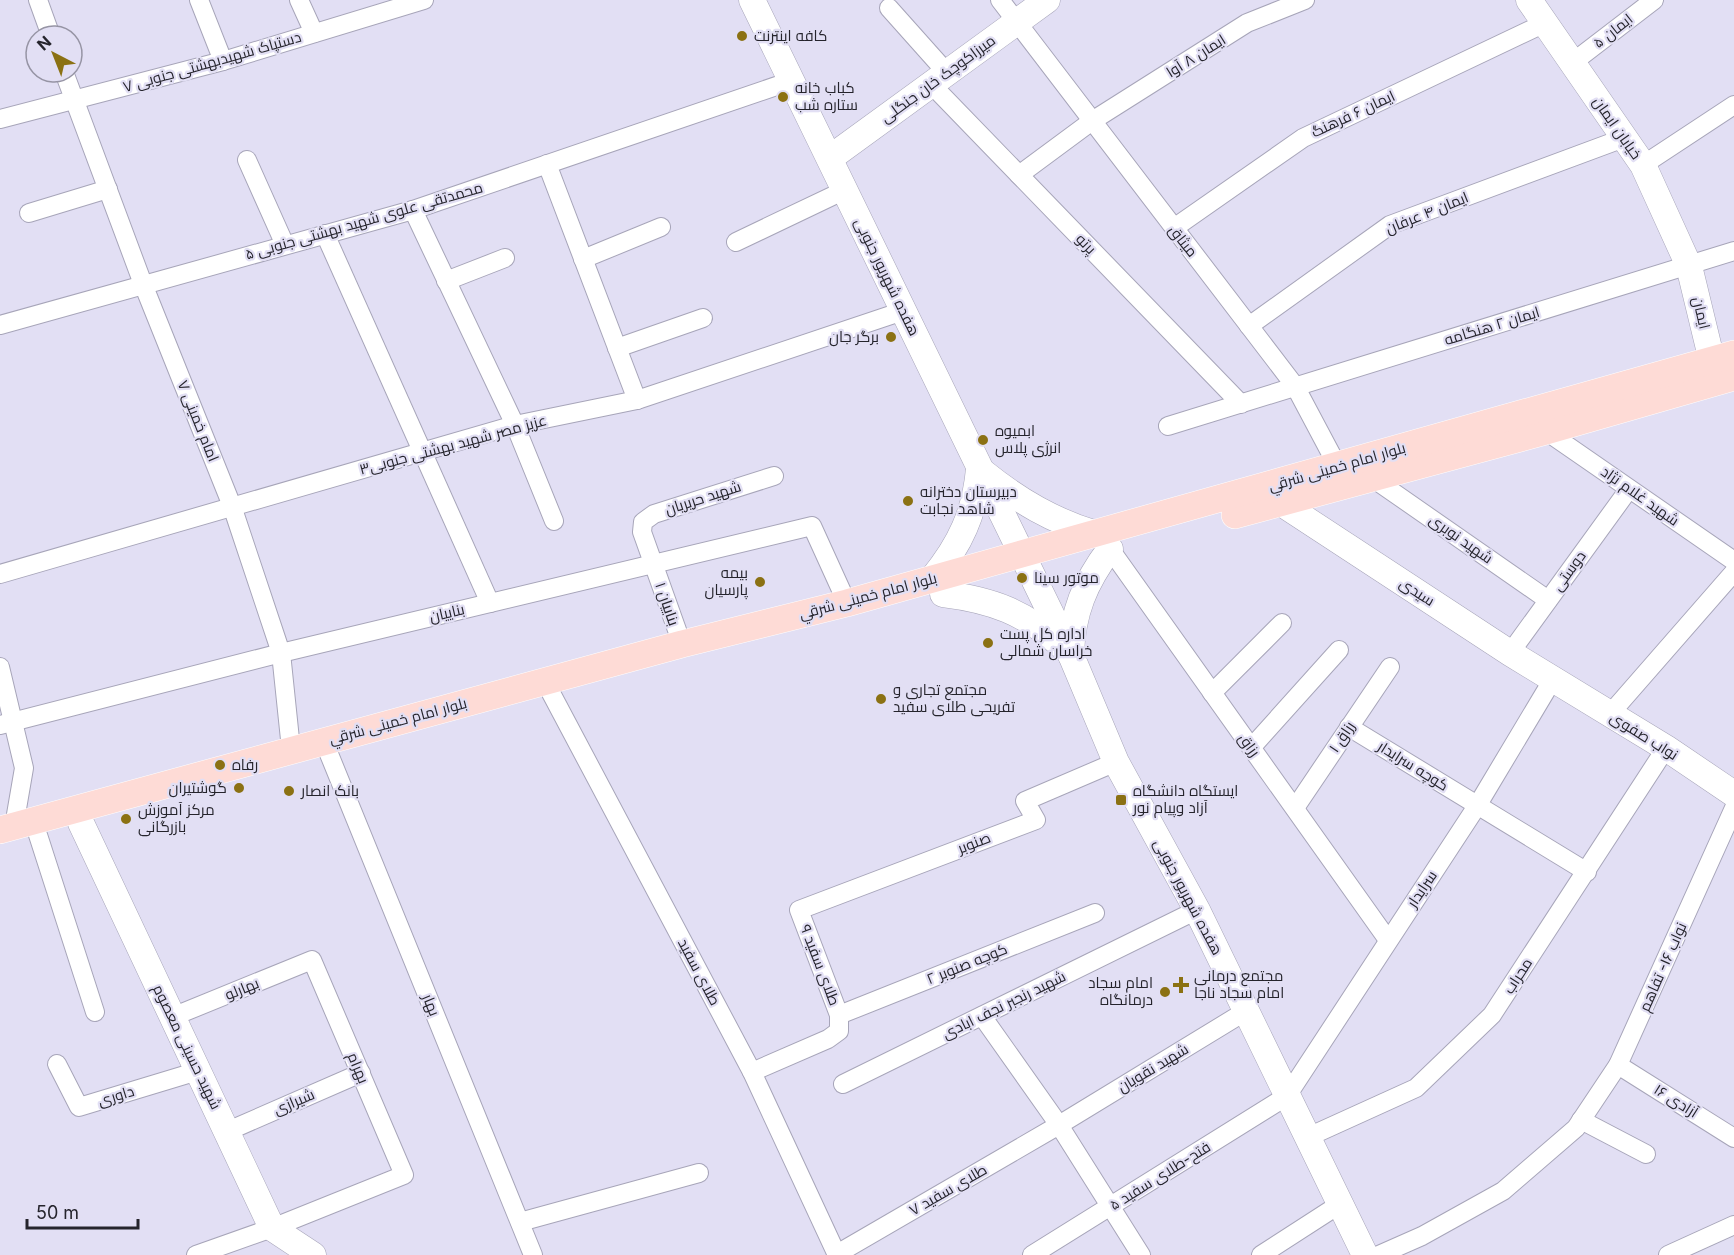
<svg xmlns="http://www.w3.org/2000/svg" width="1734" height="1255" font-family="Inter,Cairo,sans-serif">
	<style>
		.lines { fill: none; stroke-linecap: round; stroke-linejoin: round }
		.minor-casing { stroke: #a7a5b9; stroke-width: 20 }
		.secondary-casing { stroke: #a7a5b9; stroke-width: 27 }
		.primary-casing { stroke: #fff; stroke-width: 28 }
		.minor { stroke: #fff; stroke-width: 18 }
		.secondary { stroke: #fff; stroke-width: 26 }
		.primary { stroke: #fedbd6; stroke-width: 27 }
		.poi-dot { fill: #8b7113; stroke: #e2dff4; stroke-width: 2 }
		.labels { text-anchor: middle; stroke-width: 4.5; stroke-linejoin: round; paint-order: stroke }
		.street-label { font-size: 15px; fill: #25242c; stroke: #e2dff4 }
		.poi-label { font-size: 15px; fill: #25242c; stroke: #e2dff4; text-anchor: start }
	</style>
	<rect width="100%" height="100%" fill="#e2dff4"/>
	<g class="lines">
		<g class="minor-casing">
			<g id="minor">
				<path d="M38,0L51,36"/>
				<path d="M199,0L223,61"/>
				<path d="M299,0L314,33"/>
				<path d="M1000,0L1295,386L1338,467"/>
				<path d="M889,8L947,73"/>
				<path d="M1572,63L1654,0"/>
				<path d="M64,72L143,284L232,506L281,653L291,749"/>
				<path d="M931,84L1241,404"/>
				<path d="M0,119L223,61L424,0"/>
				<path d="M247,160L285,245"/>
				<path d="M547,164L637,400"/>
				<path d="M1643,165L1734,105"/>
				<path d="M1019,175L1092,121L1247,23L1305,0"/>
				<path d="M413,210L515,425L554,521"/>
				<path d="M29,213L108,189"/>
				<path d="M1174,228L1303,138L1545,23"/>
				<path d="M325,234L490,603"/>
				<path d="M736,242L845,190"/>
				<path d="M583,259L661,227"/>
				<path d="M446,281L505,258"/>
				<path d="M0,325L413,210L791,81"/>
				<path d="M1249,326L1390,225L1624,138"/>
				<path d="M617,348L703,318"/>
				<path d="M1168,426L1734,251"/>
				<path d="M1546,431L1734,561"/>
				<path d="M1374,479L1548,600"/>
				<path d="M1110,549L1388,940"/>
				<path d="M0,574L515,425L637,400L903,311"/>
				<path d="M682,644L642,532L643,522L654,514L774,476"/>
				<path d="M1510,653L1629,489"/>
				<path d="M0,667L24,768L14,826"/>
				<path d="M551,693L752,1072L837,1255"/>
				<path d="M1212,693L1282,623"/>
				<path d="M1610,714L1734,572"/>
				<path d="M0,725L281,653L812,526L847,603"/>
				<path d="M1349,727L1587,872"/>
				<path d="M1251,748L1339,650"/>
				<path d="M329,754L533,1255"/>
				<path d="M1295,808L1390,667"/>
				<path d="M38,835L95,1012"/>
				<path d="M839,1015L1095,913"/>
				<path d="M982,1016L1059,1125L1141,1255"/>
				<path d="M172,1017L312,960L404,1175L272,1228L196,1255"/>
				<path d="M57,1064L79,1107L198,1071"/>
				<path d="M1618,1065L1734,1138"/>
				<path d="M752,1072L828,1039L839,1031V1015L799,910L1036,820L1025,801L1116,762"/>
				<path d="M843,1084L1197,910"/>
				<path d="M1581,1120L1646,1154"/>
				<path d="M228,1131L361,1073"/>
				<path d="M1308,1137L1416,1088L1492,1015L1666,748"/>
				<path d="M520,1222L699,1173"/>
				<path d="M837,1254L1059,1125L1246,1011"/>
				<path d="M1032,1255L1287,1096L1477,806L1553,679"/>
				<path d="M1261,1255L1340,1204"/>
				<path d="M1379,1255L1422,1236L1503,1191L1576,1128L1618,1065L1734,808"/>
				<path d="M1668,1255L1734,1225"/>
			</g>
		</g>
		<g class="secondary-casing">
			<g id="secondary">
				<path d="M752,0L1071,655L1116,762L1197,910L1365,1255"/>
				<path d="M1529,0L1643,165L1689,266L1712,361"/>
				<path d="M830,158L1047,0"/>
				<path d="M984,473C1019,501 1053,521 1096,534"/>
				<path d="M1281,503L1510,653L1666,748L1734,794"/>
				<path d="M932,579C960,545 975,513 979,469"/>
				<path d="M943,594C992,600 1025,612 1062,646"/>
				<path d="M1071,655C1072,613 1085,582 1110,549"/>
				<path d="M81,823L272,1228L313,1255"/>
			</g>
		</g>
		<g class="primary-casing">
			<g id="primary">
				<path d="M1235,515L1546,431L1734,377"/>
				<path d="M0,830L682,644L847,603L1734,354"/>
			</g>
		</g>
		<use href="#minor" class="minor"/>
		<use href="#secondary" class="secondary"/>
		<use href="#primary" class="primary"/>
	</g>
	<g class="poi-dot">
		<circle cx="742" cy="36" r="6"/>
		<circle cx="783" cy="97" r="6"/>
		<circle cx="891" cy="337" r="6"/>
		<circle cx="983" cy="440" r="6"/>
		<circle cx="908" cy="501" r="6"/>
		<circle cx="1022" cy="578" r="6"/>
		<circle cx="760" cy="582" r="6"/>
		<circle cx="988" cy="643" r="6"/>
		<circle cx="881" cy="699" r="6"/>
		<circle cx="220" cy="765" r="6"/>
		<circle cx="239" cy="788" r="6"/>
		<circle cx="289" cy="791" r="6"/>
		<rect x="1115" y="794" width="12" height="12" rx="3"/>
		<circle cx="126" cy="819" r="6"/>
		<path d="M1178 976h6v6h6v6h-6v6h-6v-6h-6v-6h6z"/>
		<circle cx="1165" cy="992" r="6"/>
	</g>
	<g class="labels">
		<g class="street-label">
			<text transform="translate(1613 31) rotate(-38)" y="5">ایمان ۵</text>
			<text transform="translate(1196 56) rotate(-32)" y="5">ایمان ۸ آوا</text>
			<text transform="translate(212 62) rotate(-16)" y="5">دستپاک شهیدبهشتی جنوبی ۷</text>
			<text transform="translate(938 79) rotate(-36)" y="5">میرزاکوچک خان جنگلی</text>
			<text transform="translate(1353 114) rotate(-25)" y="5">ایمان ۶ فرهنگ</text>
			<text transform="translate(1617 128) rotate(55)" y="5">خیابان ایمان</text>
			<text transform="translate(1427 213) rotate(-22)" y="5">ایمان ۴ عرفان</text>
			<text transform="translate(364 221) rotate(-16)" y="5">محمدتقی علوی شهید بهشتی جنوبی ۵</text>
			<text transform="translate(1183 241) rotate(52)" y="5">میثاق</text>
			<text transform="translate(1086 244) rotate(46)" y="5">پرتو</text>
			<text transform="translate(887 277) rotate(64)" y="5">هفده شهریور جنوبی</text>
			<text transform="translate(1701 313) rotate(77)" y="5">ایمان</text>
			<text transform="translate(1492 326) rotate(-17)" y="5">ایمان ۲ هنگامه</text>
			<text transform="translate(198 421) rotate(68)" y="5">امام خمینی ۷</text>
			<text transform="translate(453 445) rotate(-15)" y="5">عزیز مصر شهید بهشتی جنوبی۳</text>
			<text transform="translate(1337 467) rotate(-16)" y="5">بلوار امام خمینی شرقي</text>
			<text transform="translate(1640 496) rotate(35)" y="5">شهید غلام نژاد</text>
			<text transform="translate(703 498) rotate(-18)" y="5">شهید حریریان</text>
			<text transform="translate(1461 539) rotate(35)" y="5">شهید نوبری</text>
			<text transform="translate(1569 571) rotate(-54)" y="5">دوستی</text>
			<text transform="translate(1417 592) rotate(33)" y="5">سیدی</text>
			<text transform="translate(868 596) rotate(-15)" y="5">بلوار امام خمینی شرقي</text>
			<text transform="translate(667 604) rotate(71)" y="5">بناییان ۱</text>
			<text transform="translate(447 613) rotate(-13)" y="5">بناییان</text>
			<text transform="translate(398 721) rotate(-15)" y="5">بلوار امام خمینی شرقي</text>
			<text transform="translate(1644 736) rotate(32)" y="5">نواب صفوی</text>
			<text transform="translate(1342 737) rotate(-56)" y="5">رزاق ۱</text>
			<text transform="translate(1249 745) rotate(54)" y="5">رزاق</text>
			<text transform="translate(1413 766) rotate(32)" y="5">کوچه سرایدار</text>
			<text transform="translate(974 843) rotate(-21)" y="5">صنوبر</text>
			<text transform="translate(1422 889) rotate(-56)" y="5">سرایدار</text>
			<text transform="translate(1188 897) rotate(62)" y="5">هفده شهریور جنوبی</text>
			<text transform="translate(967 964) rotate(-22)" y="5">کوچه صنوبر ۲</text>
			<text transform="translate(820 965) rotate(69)" y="5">طلای سفید ۹</text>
			<text transform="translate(1663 967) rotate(-66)" y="5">نواب ۱۶- تفاهم</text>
			<text transform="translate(699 972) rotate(62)" y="5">طلای سفید</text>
			<text transform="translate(1518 976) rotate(-57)" y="5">محراب</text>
			<text transform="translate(242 989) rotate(-22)" y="5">بهارلو</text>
			<text transform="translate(431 1005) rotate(68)" y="5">بهار</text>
			<text transform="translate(1004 1005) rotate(-26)" y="5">شهید رنجبر نجف ابادی</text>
			<text transform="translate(187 1047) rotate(64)" y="5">شهید حسینی معصوم</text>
			<text transform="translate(358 1068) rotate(67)" y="5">بهرام</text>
			<text transform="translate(1153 1068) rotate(-31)" y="5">شهید نقویان</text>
			<text transform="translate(116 1096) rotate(-17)" y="5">داوری</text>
			<text transform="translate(1676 1101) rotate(32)" y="5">آزادی ۱۶</text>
			<text transform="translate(294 1102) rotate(-23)" y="5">شیرازی</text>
			<text transform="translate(1160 1176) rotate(-32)" y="5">فتح-طلای سفید ۵</text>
			<text transform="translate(948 1190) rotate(-30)" y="5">طلای سفید ۷</text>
		</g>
		<g class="poi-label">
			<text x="754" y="41">کافه اینترنت</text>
			<text x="795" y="93">کباب خانه<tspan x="795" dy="17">ستاره شب</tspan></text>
			<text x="879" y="342" text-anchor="end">برگر جان</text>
			<text x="995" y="436">ابمیوه<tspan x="995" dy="17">انرژی پلاس</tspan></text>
			<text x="920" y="497">دبیرستان دخترانه<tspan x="920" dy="17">شاهد نجابت</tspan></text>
			<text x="748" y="578" text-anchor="end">بیمه<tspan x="748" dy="17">پارسیان</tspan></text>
			<text x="1034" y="583">موتور سینا</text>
			<text x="1000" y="639">اداره کل پست<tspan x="1000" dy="17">خراسان شمالی</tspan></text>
			<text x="893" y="695">مجتمع تجاری و<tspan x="893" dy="17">تفریحی طلای سفید</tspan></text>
			<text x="232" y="770">رفاه</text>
			<text x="227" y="793" text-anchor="end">گوشتیران</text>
			<text x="301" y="796">بانک انصار</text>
			<text x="1133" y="796">ایستگاه دانشگاه<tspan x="1133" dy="17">آزاد وپیام نور</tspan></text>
			<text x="138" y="815">مرکز آموزش<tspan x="138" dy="17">بازرگانی</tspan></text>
			<text x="1194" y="981">مجتمع درمانی<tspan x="1194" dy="17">امام سجاد ناجا</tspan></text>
			<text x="1153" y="988" text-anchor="end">امام سجاد<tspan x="1153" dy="17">درمانگاه</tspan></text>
		</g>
	</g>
	<g transform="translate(54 54) rotate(318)"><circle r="28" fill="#e2dff4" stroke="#9694a4" stroke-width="1.5"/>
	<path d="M0-4.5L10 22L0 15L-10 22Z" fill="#8b7113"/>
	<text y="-9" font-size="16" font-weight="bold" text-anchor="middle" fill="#25242c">N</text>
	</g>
	<path d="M27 1219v9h111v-9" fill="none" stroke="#25242c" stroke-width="3"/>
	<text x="36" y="1219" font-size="18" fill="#25242c" stroke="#e2dff4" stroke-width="4.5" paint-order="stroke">50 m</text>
</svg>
